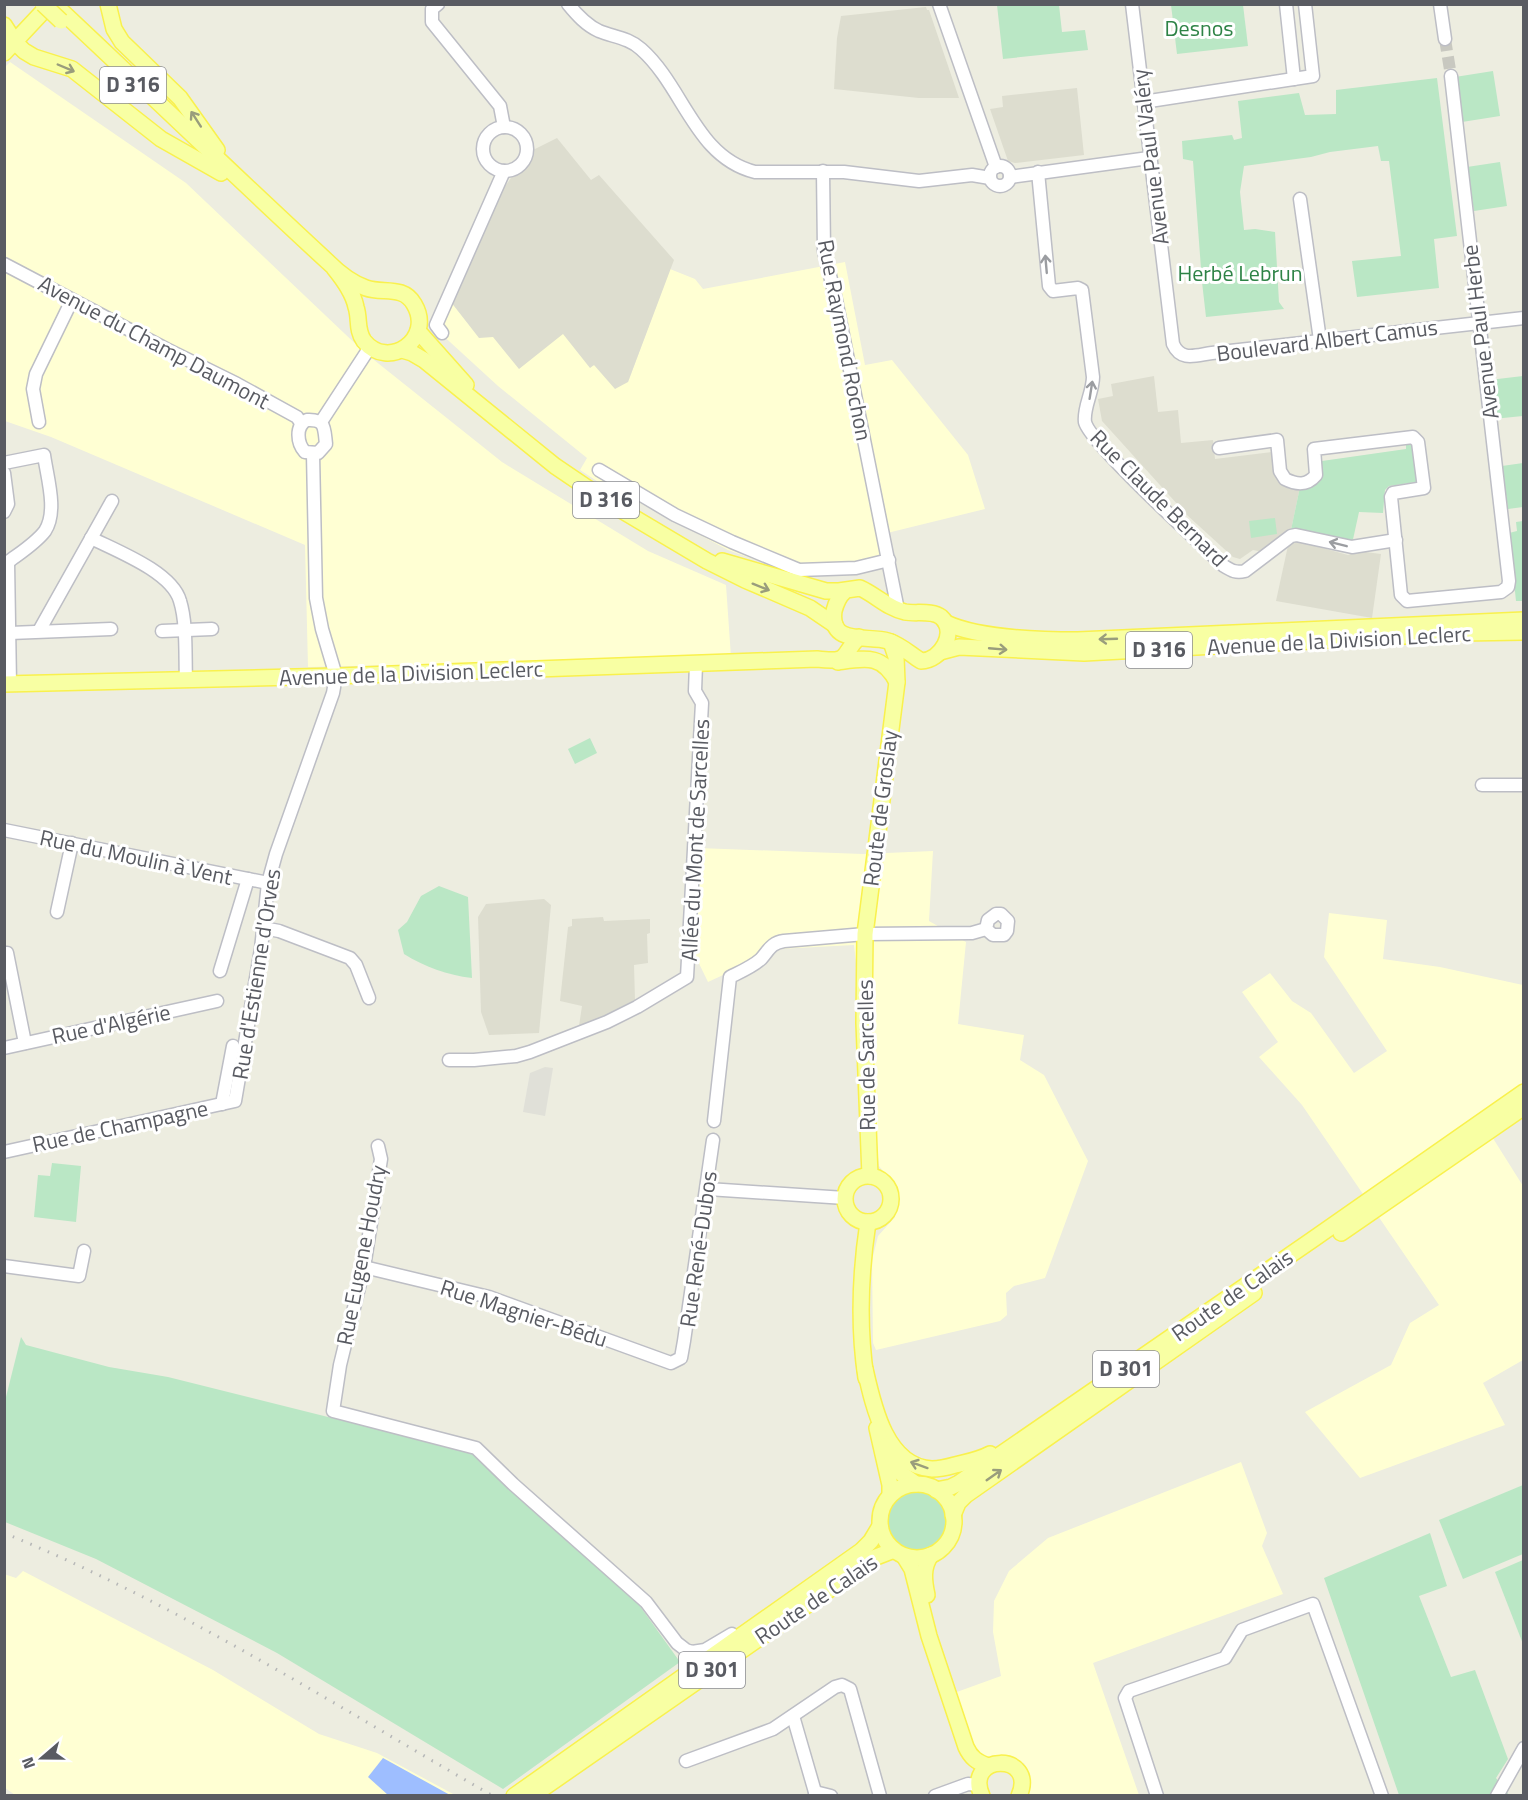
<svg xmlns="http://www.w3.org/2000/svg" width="1528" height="1800" font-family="'Titillium Web',sans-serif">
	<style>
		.commercial { fill: #ffffd3 }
		.industrial { fill: #e0e0d8 }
		.education { fill: #ddddcf }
		.green { fill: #bae7c5 }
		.water { fill: #9ebeff }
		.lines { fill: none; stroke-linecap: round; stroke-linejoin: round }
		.minor-tunnel { stroke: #c8c8c0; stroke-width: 12; stroke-dasharray: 12 6; stroke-linecap: butt }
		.minor-casing { stroke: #bdbec5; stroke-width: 15 }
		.major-casing { stroke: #f9f14d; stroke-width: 18 }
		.minor { stroke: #fff; stroke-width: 12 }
		.major { stroke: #f8ffa3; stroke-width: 15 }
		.rail { stroke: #b6b7b7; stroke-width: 3; stroke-dasharray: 1.5 8; stroke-linecap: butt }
		.major-bridge-casing { stroke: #f9f14d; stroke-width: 18; stroke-linecap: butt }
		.major-bridge { stroke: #f8ffa3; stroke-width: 15 }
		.oneway { stroke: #999d7c }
		.oneway2 { stroke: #9b9da1 }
		.labels { text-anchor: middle; stroke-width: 6; stroke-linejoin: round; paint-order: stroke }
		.shield { fill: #fff; stroke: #8b8c91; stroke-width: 1.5 }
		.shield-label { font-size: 21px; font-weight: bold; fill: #595b62 }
		.park-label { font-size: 22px; fill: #2e8346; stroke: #fff }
		.street-label { font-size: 22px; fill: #595b62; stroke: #fff }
	</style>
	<rect width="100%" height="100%" fill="#edede0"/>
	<g class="commercial">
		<path d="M10,62L186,183L364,352L502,462L648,551L726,585L731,657L308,667L305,545L51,437L5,421L4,68Z"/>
		<path d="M845,262L865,365L892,360L968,455L985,509L879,535L882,569L866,571L794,574L728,550L621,493L606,487L580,470L587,458L498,386L438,331L451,302L479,337L563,333L590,367L594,365L628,382L670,269L695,279L703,289Z"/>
		<path d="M698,848L863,854L933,851L929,921L966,942L958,1024L1024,1035L1020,1060L1044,1075L1088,1161L1045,1278L1014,1286L1006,1293L1007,1315L1000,1321L876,1350L873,1343L872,1260L878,1236L895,1217L896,1188L879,1166L854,945L779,949L708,982L689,943Z"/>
		<path d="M1329,913L1387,920L1383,959L1440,967L1523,985V1084L1479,1116L1523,1186V1360L1483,1383L1505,1425L1360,1478L1305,1412L1391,1365L1410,1323L1439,1305L1302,1105L1259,1057L1278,1042L1242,992L1270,973L1292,1001L1311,1013L1354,1073L1387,1051L1324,957Z"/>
		<path d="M1241,1462L1267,1533L1262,1546L1283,1594L1093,1663L1139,1795H1028L1031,1785L1024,1763L975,1757L954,1693L1001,1676L993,1632L994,1601L1009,1571L1048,1538Z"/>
		<path d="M23,1571L213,1670L319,1734L377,1753L455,1795H15L4,1787V1574L16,1578Z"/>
	</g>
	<path class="industrial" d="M545,1067L553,1068L545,1116L523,1112L530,1073Z"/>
	<g class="education">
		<path d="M926,7L927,10H929L959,98H919L834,89L837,38L841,16Z"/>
		<path d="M1077,88L1084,155L1015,163L1008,161L990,109L1003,107L1002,96Z"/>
		<path d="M557,138L591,180L599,175L674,260L628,382L615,389L594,365L590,368L563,334L519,369L493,337L479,338L451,302L494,201L531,151Z"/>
		<path d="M1154,376L1158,412L1178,410L1181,443L1213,440L1215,459L1273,452L1281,480L1300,487L1291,530L1263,552L1253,550L1240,559L1233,557L1188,516L1102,421L1098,399L1113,396L1111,384Z"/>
		<path d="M1289,541L1304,543L1348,555L1358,551L1381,554L1372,618L1276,601Z"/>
		<path d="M544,899L551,905L539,1033L489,1035L481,1012L478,917L486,904Z"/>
		<path d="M603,917L604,921L650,919V933L647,934L648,963L634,965L635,1000L584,1026H579L582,1006L560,1001L568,927L572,926V919Z"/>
	</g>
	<g class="green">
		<path d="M997,5H1059L1062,32L1085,30L1088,50L1003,59Z"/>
		<path d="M1171,5H1243L1248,46L1177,54Z"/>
		<path d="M1493,71L1500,116L1462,122L1455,77Z"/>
		<path d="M1437,78L1457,236L1434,239L1439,288L1357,297L1352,261L1401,256L1389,161H1381L1378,146L1330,152L1311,157L1244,166L1240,192L1244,230L1255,229L1275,232L1279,302L1284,309L1206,317L1202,282L1193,161L1183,159L1182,141L1232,135L1234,140L1242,138L1238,101L1299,93L1305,115L1336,114V90Z"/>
		<path d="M1500,162L1507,206L1474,211L1467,167Z"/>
		<path d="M1523,376V416L1493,419L1489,380Z"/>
		<path d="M1406,441L1412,443L1414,447L1418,478L1416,482L1389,486L1385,490L1383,513L1359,512L1352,544L1291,530L1300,487L1318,480L1322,471V461L1406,449Z"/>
		<path d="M1523,463V507L1508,509L1502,466Z"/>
		<path d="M1275,518L1277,534L1251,538L1249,521Z"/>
		<path d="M1523,521V601H1516L1509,533L1517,531L1516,522Z"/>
		<path d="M590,738L597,753L575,764L568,749Z"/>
		<path d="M439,886L468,897L472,978C447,975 425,967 404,954L398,930L407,922L421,896Z"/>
		<path d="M52,1163L81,1166L76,1222L34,1217L38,1175L50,1176Z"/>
		<path d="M21,1337L26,1345L109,1367L168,1377L472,1453L543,1520L637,1602L680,1662L503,1789L277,1653L96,1559L5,1522V1401Z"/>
		<path d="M1523,1485V1554L1463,1579L1439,1520Z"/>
		<circle cx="917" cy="1521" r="30"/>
		<path d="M1430,1533L1447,1586L1419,1596L1451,1677L1475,1670L1508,1759L1496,1778L1509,1795H1399L1324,1578Z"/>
		<path d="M1523,1560V1644L1495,1572Z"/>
	</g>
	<path class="water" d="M383,1758L450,1795H388L368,1777Z"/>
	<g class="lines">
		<path class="minor-tunnel" d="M1445,39L1451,76"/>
		<g class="minor-casing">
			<g id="minor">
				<path d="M438,4L432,9V22L500,106L504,127"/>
				<path d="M568,4C577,15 586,25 599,31C614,37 629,38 641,49C684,87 695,157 755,172H844L919,181L972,175L990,178"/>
				<path d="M939,4L996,167"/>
				<path d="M1132,4L1173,344C1181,362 1196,355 1212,353L1524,318"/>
				<path d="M1286,4L1294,79"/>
				<path d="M1440,4L1445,39"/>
				<path d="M1143,102L1313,76L1305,4"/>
				<circle cx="505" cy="149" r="22"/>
				<circle cx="1000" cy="176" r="10"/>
				<path d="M823,171L824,251L836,300L898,610"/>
				<path d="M1038,172L1049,286L1053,291L1078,288L1082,290L1093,377C1093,392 1083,408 1085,422C1089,442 1203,546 1224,566C1232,571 1236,573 1245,571L1291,536L1296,535L1352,547L1396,540"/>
				<path d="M1010,177L1149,158"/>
				<path d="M1300,199L1320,340"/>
				<path d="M4,264L166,349L237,384L297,417L301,423"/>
				<path d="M442,333L436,325L504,171"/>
				<path d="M307,420C326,419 324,428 326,444L318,453L305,452C297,443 295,426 307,420Z"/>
				<path d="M39,422L33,389L36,374L72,300"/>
				<path d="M321,422L370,347"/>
				<path d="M1219,448L1277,440L1280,471L1285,479C1297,485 1307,486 1316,475L1314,449L1413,437L1418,442L1424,488L1393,493L1391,497L1401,595L1407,601L1501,592L1508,587L1509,581L1451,76"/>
				<path d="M4,463L44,455C47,477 58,511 45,531C36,543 20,553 8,562"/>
				<path d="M599,470L675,515L732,542L799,570L856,568L889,560"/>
				<path d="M4,473L8,504L4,512"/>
				<path d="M91,538C117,551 172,572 180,601C187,623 185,656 186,680"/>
				<path d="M8,562L10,684"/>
				<path d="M39,631L112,501"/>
				<path d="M162,631L212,629"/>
				<path d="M10,633L111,629"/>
				<path d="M1482,785H1524"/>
				<path d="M4,830L268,883"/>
				<path d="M57,912L72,843"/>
				<path d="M263,928L279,931L350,958L356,965L369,998"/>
				<path d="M4,953H7L25,1043"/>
				<path d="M220,971L248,879"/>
				<path d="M4,1048L217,1001"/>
				<path d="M449,1060H474L516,1056L530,1052L607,1022L637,1007L687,977L702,703L695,691L696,664"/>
				<path d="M222,1104L233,1046"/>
				<path d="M714,1121L730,977C740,972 752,967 761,959C769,950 771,943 784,941L865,934L972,933L986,929L988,920L996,914H1001L1008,921L1007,931L1004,935H993L986,929"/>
				<path d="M378,1146L381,1159L364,1267L340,1365L333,1411L476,1448L513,1484L646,1602L677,1643L686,1650L692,1652L705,1650L732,1634"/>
				<path d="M4,1152L235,1101L261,949L268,883L276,854L333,693L336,676L322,629L316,598L313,454"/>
				<path d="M708,1189L845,1198"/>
				<path d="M4,1266L79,1276L84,1251"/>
				<path d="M364,1267L489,1297L671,1363L681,1358L684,1341L713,1140"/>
				<path d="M793,1716L815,1792"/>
				<path d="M686,1761L773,1729L835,1687L842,1685L850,1689L880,1796"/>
				<path d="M815,1792L831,1796"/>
				<path d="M935,1796L968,1784L979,1785"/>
				<path d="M1157,1796L1125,1698L1129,1691L1225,1658L1242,1630L1313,1604L1382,1796"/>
				<path d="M1497,1796L1524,1748"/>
			</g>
		</g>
		<g class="major-casing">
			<g id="major">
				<path d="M54,4C146,90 236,177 328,262C338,272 352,283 366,288C383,294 403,285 414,304C435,339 388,371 364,341C356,330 360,319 356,307C353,292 343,279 334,268"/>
				<path d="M108,4L114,29L122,42L180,98L217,150"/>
				<path d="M4,25L15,42L24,51L34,57L72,69L161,139L221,173"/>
				<path d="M4,53L50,4"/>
				<path d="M418,331L466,385"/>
				<path d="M402,350L412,353L424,360L555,466L611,504L707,561L745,580L810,608L835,625"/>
				<path d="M722,561L826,591H839L860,588C876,595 887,608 905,612C916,614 932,610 941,617C958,632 941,661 921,661C910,654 901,645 888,641C868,635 829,646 834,611C836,603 839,596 845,591"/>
				<path d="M946,623C978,638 1042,640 1078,640L1524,620"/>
				<path d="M940,652L959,647L1084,653L1461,633L1524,632"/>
				<path d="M838,662C866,658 882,654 897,682"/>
				<path d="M4,684L336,676L817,659C851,663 840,656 859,637"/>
				<circle cx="868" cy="1199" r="23"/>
				<path d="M870,1176L864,1023L865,934L897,682L896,657L891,642"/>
				<path d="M1341,1233L1524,1107"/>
				<path d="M865,1369C873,1405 886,1467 932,1469C940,1469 948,1467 955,1465C967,1462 979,1460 990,1454"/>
				<path d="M866,1378C858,1325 860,1275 868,1222"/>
				<path d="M877,1428L890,1485V1495"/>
				<path d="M886,1446L902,1474L916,1484"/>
				<circle cx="917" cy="1521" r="37"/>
				<path d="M936,1490L951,1487L959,1483L1312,1240L1524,1092"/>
				<path d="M953,1515L958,1503L966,1495L1254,1293"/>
				<path d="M904,1556L912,1569L929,1636L966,1747C971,1758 977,1762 988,1766"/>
				<path d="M927,1595C924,1581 922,1568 931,1555"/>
				<path d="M514,1796L861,1551L871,1541L880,1526"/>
				<path d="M532,1796L876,1557L894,1550"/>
				<path d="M982,1796C963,1753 1038,1752 1019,1796"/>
			</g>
		</g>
		<use href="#minor" class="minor"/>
		<use href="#major" class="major"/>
		<path class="rail" d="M4,1533C176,1603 333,1704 493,1796"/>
		<g class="major-bridge-casing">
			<path id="major-bridge" d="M43,4L61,21"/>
		</g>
		<use href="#major-bridge" class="major-bridge"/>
	</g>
	<defs><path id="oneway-shaft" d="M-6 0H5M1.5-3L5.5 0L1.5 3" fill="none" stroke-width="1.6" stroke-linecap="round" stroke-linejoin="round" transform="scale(1.5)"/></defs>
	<g class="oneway">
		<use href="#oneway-shaft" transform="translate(66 68) rotate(23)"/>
		<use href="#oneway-shaft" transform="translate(196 119) rotate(-123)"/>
		<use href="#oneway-shaft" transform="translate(761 587) rotate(22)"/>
		<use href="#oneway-shaft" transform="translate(1108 639) rotate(178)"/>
		<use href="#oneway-shaft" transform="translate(998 649) rotate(5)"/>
		<use href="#oneway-shaft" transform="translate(919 1465) rotate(-160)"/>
		<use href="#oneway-shaft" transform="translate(994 1475) rotate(-35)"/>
	</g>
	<g class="oneway2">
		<use href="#oneway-shaft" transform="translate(1046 264) rotate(-95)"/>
		<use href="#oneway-shaft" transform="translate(1091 390) rotate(-81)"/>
		<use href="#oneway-shaft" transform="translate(1338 544) rotate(-166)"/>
	</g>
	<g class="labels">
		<g class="shield">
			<rect x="100" y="67" width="66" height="36" rx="4.5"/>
			<rect x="573" y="482" width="66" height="36" rx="4.5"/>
			<rect x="1126" y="632" width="66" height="36" rx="4.5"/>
			<rect x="1093" y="1351" width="66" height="36" rx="4.5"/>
			<rect x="679" y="1652" width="66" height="36" rx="4.5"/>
		</g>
		<g class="shield-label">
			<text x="133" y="92">D 316</text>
			<text x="606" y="507">D 316</text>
			<text x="1159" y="657">D 316</text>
			<text x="1126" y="1376">D 301</text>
			<text x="712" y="1677">D 301</text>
		</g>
		<g class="park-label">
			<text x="1199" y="36">Desnos</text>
			<text x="1240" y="281">Herbé Lebrun</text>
		</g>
		<g class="street-label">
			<text transform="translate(1150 157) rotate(-97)" y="8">Avenue Paul Valéry</text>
			<text transform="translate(1480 332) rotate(-97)" y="8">Avenue Paul Herbe</text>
			<text transform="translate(845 340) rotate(79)" y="8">Rue Raymond Rochon</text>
			<text transform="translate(1327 340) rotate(-7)" y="8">Boulevard Albert Camus</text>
			<text transform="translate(154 342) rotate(28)" y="8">Avenue du Champ Daumont</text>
			<text transform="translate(1159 498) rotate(45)" y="8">Rue Claude Bernard</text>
			<text transform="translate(1339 640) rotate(-3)" y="8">Avenue de la Division Leclerc</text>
			<text transform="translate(411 673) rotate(-2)" y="8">Avenue de la Division Leclerc</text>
			<text transform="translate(880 808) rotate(-83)" y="8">Route de Groslay</text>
			<text transform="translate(695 840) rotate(-87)" y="8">Allée du Mont de Sarcelles</text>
			<text transform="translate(136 857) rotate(12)" y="8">Rue du Moulin à Vent</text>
			<text transform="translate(256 974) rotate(-81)" y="8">Rue d'Estienne d'Orves</text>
			<text transform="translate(111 1024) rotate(-12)" y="8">Rue d'Algérie</text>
			<text transform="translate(866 1055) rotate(-91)" y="8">Rue de Sarcelles</text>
			<text transform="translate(120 1126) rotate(-12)" y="8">Rue de Champagne</text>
			<text transform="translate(698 1249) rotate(-82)" y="8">Rue René-Dubos</text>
			<text transform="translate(361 1255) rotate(-79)" y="8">Rue Eugene Houdry</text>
			<text transform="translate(1232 1295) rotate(-35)" y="8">Route de Calais</text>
			<text transform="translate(524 1313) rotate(18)" y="8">Rue Magnier-Bédu</text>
			<text transform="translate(816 1599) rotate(-34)" y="8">Route de Calais</text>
		</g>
	</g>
	<rect width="1528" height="1800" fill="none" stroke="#595b62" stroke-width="12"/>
	<g transform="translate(42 1758) rotate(250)" stroke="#ffffff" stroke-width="4.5" paint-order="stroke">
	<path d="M0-4.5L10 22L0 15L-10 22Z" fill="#595b62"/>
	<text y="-9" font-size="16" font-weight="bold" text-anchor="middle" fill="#595b62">N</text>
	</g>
</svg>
